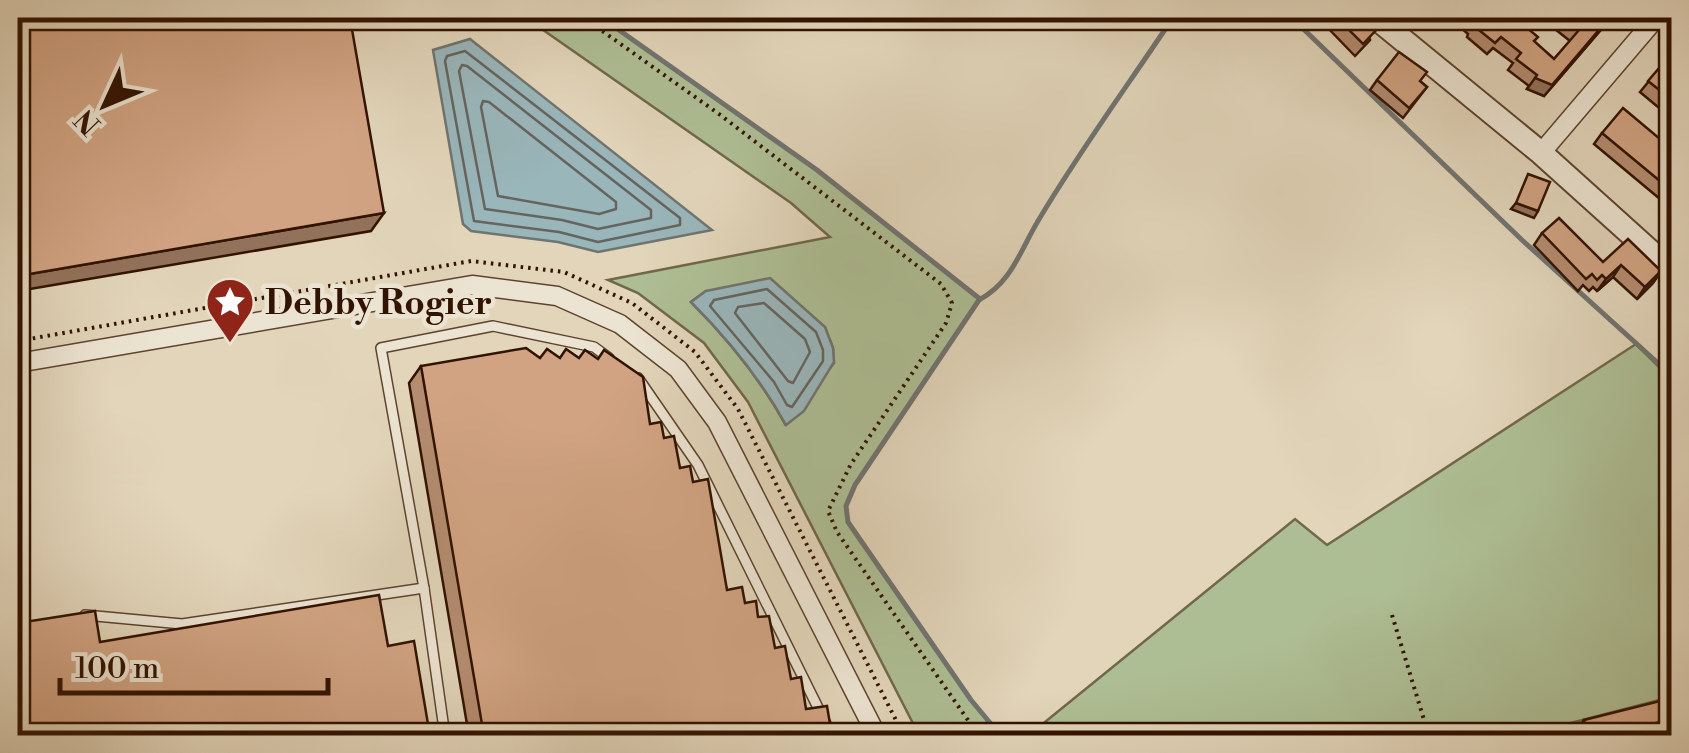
<svg xmlns="http://www.w3.org/2000/svg" width="1689" height="753" font-family="'Libre Bodoni',serif">
	<style>
		.green { fill: #aebe94; stroke: #70684a; stroke-width: 2.5; fill-rule: evenodd }
		.water { fill: #99b6bb; stroke: #707471; stroke-width: 2.5 }
		.lines { fill: none; stroke-linecap: round; stroke-linejoin: round }
		.shore { stroke: #66645e; stroke-width: 2.5 }
		.stream { stroke: #707471; stroke-width: 5 }
		.service-casing { stroke: #5e432f; stroke-width: 12 }
		.minor-casing { stroke: #5e432f; stroke-width: 21 }
		.tertiary-casing { stroke: #5e432f; stroke-width: 26 }
		.path { stroke: #321201; stroke-width: 4; stroke-dasharray: 2.5 5; stroke-linecap: butt }
		.service { stroke: #ece4d2; stroke-width: 9 }
		.minor { stroke: #ece4d2; stroke-width: 18 }
		.tertiary { stroke: #ece4d2; stroke-width: 22 }
		.wall { fill: #b48c70; stroke: #321201; stroke-width: 2.5 }
		.shaded-wall { fill: #92725b; stroke: #321201; stroke-width: 2.5 }
		.building { fill: #d1a382; stroke: #321201; stroke-width: 2.5 }
		.labels { text-anchor: middle; stroke-width: 9; stroke-linejoin: round; paint-order: stroke }
		.poi-label { font-size: 35px; font-weight: bold; fill: #321201; stroke: #ece4d2; text-anchor: start }
	</style>
	<rect width="100%" height="100%" fill="#e2d5ba"/>
	<filter id="stains"><feTurbulence type="fractalNoise" baseFrequency=".002" numOctaves="4"/><feColorMatrix values="0 0 0 0 .2 0 0 0 0 .09 0 0 0 0 .02 0 0 0 .5 -.17"/></filter>
	<radialGradient id="worn" r=".72"><stop offset=".6" stop-color="#630" stop-opacity="0"/><stop offset="1" stop-color="#630" stop-opacity=".3"/></radialGradient>
	<g class="green">
		<path d="M526,18H603L817,170L980,299L855,485L846,506L848,522L971,700L1001,735H919L748,402L704,343L638,293L608,280L830,237L791,203ZM706,291L825,327L833,348L834,363L785,424C760,378 728,339 691,302Z"/>
		<path d="M1636,344L1671,379V697L1571,723L1574,735H1029L1295,519L1327,545Z"/>
	</g>
	<g class="water">
		<path d="M470,39L712,230L598,252L558,242L471,231L463,224L433,50Z"/>
		<path d="M770,278L825,327L833,348L834,362L804,411L786,425C760,378 728,339 691,302L706,291Z"/>
	</g>
	<g class="lines">
		<g class="shore">
			<path d="M465,51L680,218V225L598,242L559,232L474,221L445,61L447,56Z"/>
			<path d="M462,65L467,66L651,210V218L598,229L562,220L485,209L459,71Z"/>
			<path d="M483,101L489,102L616,202V209L599,214L498,196L481,107Z"/>
			<path d="M767,289L816,332L823,350V361L792,407L787,405L774,382L710,306L714,300Z"/>
			<path d="M764,303L805,339L810,352L793,383L788,381L735,313L738,307Z"/>
		</g>
		<g class="stream">
			<path d="M602,18L817,170L980,299"/>
			<path d="M1292,18L1522,240L1670,374"/>
			<path d="M1001,736L971,700L848,522L846,506L855,485L979,300C1012,282 1020,251 1038,221C1077,155 1123,92 1166,28"/>
		</g>
		<g class="service-casing">
			<g id="service">
				<path d="M638,378L698,465L832,736"/>
				<path d="M85,615L182,624L424,588"/>
				<path d="M445,736L424,588L381,348L493,326L594,347L609,358"/>
			</g>
		</g>
		<g class="minor-casing">
			<g id="minor">
				<path d="M1541,153L1656,18"/>
				<path d="M18,363L472,285L557,296L620,324L678,369L717,422L877,736"/>
			</g>
		</g>
		<g class="tertiary-casing">
			<path id="tertiary" d="M1376,18L1541,153L1672,271"/>
		</g>
		<g class="path">
			<path d="M584,18L719,114L941,284L952,303L946,323L851,464L828,511L837,532L979,736"/>
			<path d="M18,341L471,261L564,272L632,303L695,352L738,409L904,736"/>
			<path d="M1392,615L1429,736"/>
		</g>
		<use href="#service" class="service"/>
		<use href="#minor" class="minor"/>
		<use href="#tertiary" class="tertiary"/>
	</g>
	<g class="wall">
		<path d="M1329,18H1366L1370,40L1355,56L1324,24Z"/>
		<path d="M1450,18H1515L1534,42L1554,59L1570,41L1541,18H1611L1544,96L1527,89L1529,86L1508,70L1513,63L1493,48L1487,54L1467,37L1468,34Z"/>
		<path d="M1672,53V115L1670,117L1640,92Z"/>
		<path d="M1377,80L1421,82L1427,87L1403,118L1370,90Z"/>
		<path d="M1602,133L1672,149V209L1594,144Z"/>
		<path d="M1542,233L1603,262L1661,271L1653,283L1637,299L1613,277L1597,291L1593,287L1589,291L1583,285L1578,291L1534,245Z"/>
		<path d="M421,366L650,424L664,438L680,468L693,482L727,590L745,603L758,617L806,709L832,736H469L409,383Z"/>
		<path d="M1584,720L1664,721L1657,732L1641,736H1578L1576,731Z"/>
	</g>
	<g class="shaded-wall">
		<path d="M1609,18H1611L1544,96L1527,89L1535,78Z"/>
		<path d="M1516,203L1538,211L1534,218L1511,209Z"/>
		<path d="M384,213L371,231L18,291V276Z"/>
		<path d="M1621,265L1613,277L1597,291L1606,279Z"/>
		<path d="M1661,271L1653,283L1637,299L1645,287Z"/>
		<path d="M1664,721L1657,732L1641,736H1603Z"/>
	</g>
	<g class="building">
		<path d="M18,18H350L384,213L18,276Z"/>
		<path d="M1337,18H1366L1378,28L1363,44Z"/>
		<path d="M1470,18H1515L1538,37L1534,41L1554,59L1579,30L1562,18H1609L1552,85L1535,78L1537,75L1516,59L1521,53L1501,37L1495,43L1474,26L1476,23Z"/>
		<path d="M1399,52L1427,72L1420,81L1427,87L1409,108L1377,80Z"/>
		<path d="M1672,53V100L1648,81Z"/>
		<path d="M1623,108L1672,149V191L1602,133Z"/>
		<path d="M1528,174L1550,182L1538,211L1516,203Z"/>
		<path d="M1559,218L1603,262L1628,239L1661,271L1645,287L1621,265L1606,279L1602,275L1597,280L1592,274L1586,279L1542,233Z"/>
		<path d="M526,348L540,358L547,349L560,358L566,349L579,358L585,350L598,359L604,350L643,377L650,424L661,422L664,438L674,436L680,468L690,466L693,482L708,479L727,590L742,587L745,603L756,601L758,617L769,616L775,648L785,646L791,679L801,677L806,709L827,706L832,736H484L421,366Z"/>
		<path d="M379,595L388,646L414,641L430,736H18V623L95,611L100,642Z"/>
		<path d="M1660,701L1664,721L1603,736H1588L1584,720Z"/>
	</g>
	<defs>
		<g id="sight-pin" transform="scale(2.5)"><path d="M0 17L-7.5 6A9.5 9.5 0 1 1 7.5 6Z" fill="#8f2418" stroke="#ece4d2"/><path d="M0-6L1.8-2.2L6-1.7L2.9 1.2L3.7 5.4L0 3.3L-3.7 5.4L-2.9 1.2L-6-1.7L-1.8-2.2Z" fill="#fff"/></g>
	</defs>
	<g fill-rule="evenodd">
		<use href="#sight-pin" x="230" y="302"/>
	</g>
	<g class="labels">
		<g class="poi-label">
			<text x="265" y="314">Debby Rogier</text>
		</g>
	</g>
	<rect width="1689" height="753" fill="none" stroke="#e2d5ba" stroke-width="60"/>
	<rect x="20" y="20" width="1649" height="713" fill="none" stroke="#321201" stroke-width="5"/>
	<rect x="30" y="30" width="1629" height="693" fill="none" stroke="#321201" stroke-width="2.5"/>
	<g transform="translate(105 105) rotate(226)" stroke="#ece4d2" stroke-width="8" paint-order="stroke">
	<path d="M0-8L18 38L0 25L-18 38Z" fill="#321201"/>
	<text y="-15" font-size="28" font-weight="bold" text-anchor="middle" fill="#321201">N</text>
	</g>
	<path d="M60 678v15h268v-15" fill="none" stroke="#321201" stroke-width="5"/>
	<text x="75" y="678" font-size="30" fill="#321201" stroke="#ece4d2" stroke-width="8" paint-order="stroke">100 m</text>
	<rect width="100%" height="100%" filter="url(#stains)"/>
	<rect width="100%" height="100%" fill="url(#worn)"/>
</svg>
